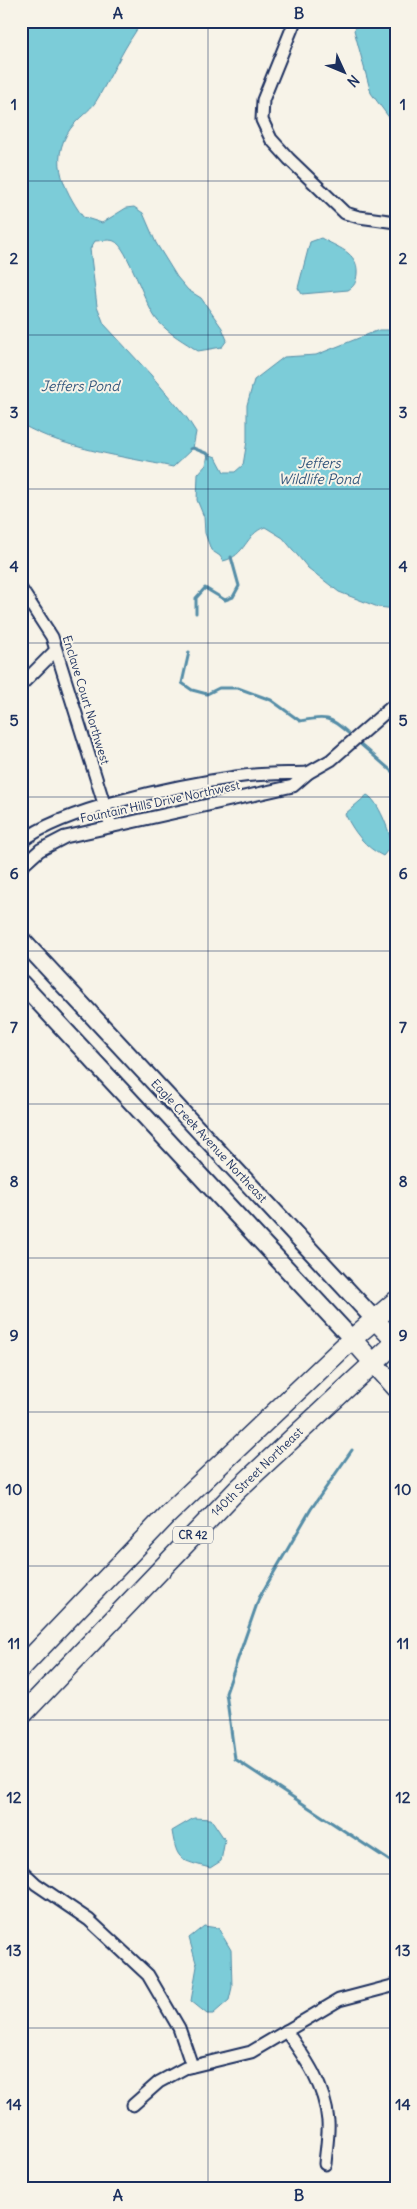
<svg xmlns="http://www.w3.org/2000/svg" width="417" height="2209" font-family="Delius,sans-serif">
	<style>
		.water { fill: #7cccd8; stroke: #558da7 }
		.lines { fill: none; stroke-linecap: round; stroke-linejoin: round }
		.stream { stroke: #558da7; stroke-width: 3 }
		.minor-casing { stroke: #1b2f5e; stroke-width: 15 }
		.secondary-casing { stroke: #1b2f5e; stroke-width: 20 }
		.primary-casing { stroke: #1b2f5e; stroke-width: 21 }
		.trunk-casing { stroke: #1b2f5e; stroke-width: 22 }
		.minor { stroke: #f7f3e8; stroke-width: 11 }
		.secondary { stroke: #f7f3e8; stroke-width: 16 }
		.primary { stroke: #f7f3e8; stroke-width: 18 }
		.trunk { stroke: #f7f3e8; stroke-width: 19 }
		.grid { fill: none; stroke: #1b2f5e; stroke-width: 1; stroke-opacity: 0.55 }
		.labels { text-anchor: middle; stroke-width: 4; stroke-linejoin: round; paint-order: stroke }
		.shield { fill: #f7f3e8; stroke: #5d6a87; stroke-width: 1 }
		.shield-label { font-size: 11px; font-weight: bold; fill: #1b2f5e }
		.street-label { font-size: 12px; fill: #1b2f5e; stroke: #f7f3e8 }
		.water-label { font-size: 14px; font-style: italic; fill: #33567c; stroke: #f7f3e8 }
		.neatline { fill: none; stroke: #1b2f5e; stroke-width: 2 }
		.grid-label { font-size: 16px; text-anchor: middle; font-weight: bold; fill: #1b2f5e }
	</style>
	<rect width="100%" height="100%" fill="#f7f3e8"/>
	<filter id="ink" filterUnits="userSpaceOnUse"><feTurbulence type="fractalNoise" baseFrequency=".02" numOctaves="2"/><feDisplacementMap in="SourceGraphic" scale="10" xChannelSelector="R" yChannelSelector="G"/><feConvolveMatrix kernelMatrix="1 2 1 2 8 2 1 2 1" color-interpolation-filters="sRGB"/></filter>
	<g filter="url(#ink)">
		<g class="water">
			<path d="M21,21H143C125,45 113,72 98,98C93,108 82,115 75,123C47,155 62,187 83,217L102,223L126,208L134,207L143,213L156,243L177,277L188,290L201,298L222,328L227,340L222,347L198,351C185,342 169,334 158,321C145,307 128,246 114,241C109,239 100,241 95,241L90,249L97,306L104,324L151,375L187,418L196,432L193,448L173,467C122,456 67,450 21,424Z"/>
			<path d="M362,21H396V127L371,93L354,30Z"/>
			<path d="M321,238C336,247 359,252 357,274C356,282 355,286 348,290L302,294L298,288L310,242Z"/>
			<path d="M379,330H396V609L378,607L339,592L308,568L283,538L265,527C245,534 246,556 223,561L220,556L211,550L205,533L204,517L197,500L198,474L206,465L208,454L216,457L224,472H235L243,465L247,441V405L254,380L284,357L316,355Z"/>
			<path d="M367,795C378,800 390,832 392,845L383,856C365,847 354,832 345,814Z"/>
			<path d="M194,1818L211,1819L225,1840L221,1861L210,1868C181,1860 177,1862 172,1831Z"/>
			<path d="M204,1926L218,1928L231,1950L232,1987L229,2000L213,2014H207L191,2001L197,1966L189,1938Z"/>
		</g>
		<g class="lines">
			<g class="stream">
				<path d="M190,449L193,448L208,454L209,458"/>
				<path d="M196,613V598L205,588L225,600L233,597L239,586L231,557"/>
				<path d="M189,652L182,683L192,690L207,694L219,688H238L271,700L300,721C330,715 330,718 353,737"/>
				<path d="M357,741L396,775"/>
				<path d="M352,1450L311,1509L259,1598L226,1693L235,1759L396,1865"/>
			</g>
			<g class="minor-casing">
				<g id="minor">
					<path d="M295,21L263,100L262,120L271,139L289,159L345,213L359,217L396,222"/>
					<path d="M21,589L52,637L111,826"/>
					<path d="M21,685L56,650"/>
					<path d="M21,842C63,808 181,785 236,777C260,773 284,774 308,773"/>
					<path d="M21,867L40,850L65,837L293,786L308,773L331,760L396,703"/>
					<path d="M21,1870L36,1884L89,1920L148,1975L179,2028L192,2066"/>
					<path d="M286,2031C306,2059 325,2086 328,2121C329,2135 326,2150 325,2164"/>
					<path d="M133,2105L159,2082L185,2068L251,2052L339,2000L396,1985"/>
				</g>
			</g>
			<g class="secondary-casing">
				<g id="secondary">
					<path d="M21,939L375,1320"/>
					<path d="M21,983L352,1339"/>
				</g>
			</g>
			<g class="primary-casing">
				<g id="primary">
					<path d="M375,1320L396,1342"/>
					<path d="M352,1339L396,1388"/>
				</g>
			</g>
			<g class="trunk-casing">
				<g id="trunk">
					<path d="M21,1668L167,1515L352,1339L396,1301"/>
					<path d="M21,1716L237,1490L396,1342"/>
				</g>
			</g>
			<use href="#minor" class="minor"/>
			<use href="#secondary" class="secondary"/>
			<use href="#primary" class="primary"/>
			<use href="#trunk" class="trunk"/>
		</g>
	</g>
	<path class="grid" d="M208,21V2188M21,181H396M21,335H396M21,489H396M21,643H396M21,797H396M21,951H396M21,1104H396M21,1258H396M21,1412H396M21,1566H396M21,1720H396M21,1874H396M21,2028H396"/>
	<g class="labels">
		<rect class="shield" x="173" y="1526.5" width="40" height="17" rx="4"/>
		<g class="shield-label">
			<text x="193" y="1539">CR 42</text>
		</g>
		<g class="street-label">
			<text transform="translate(86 700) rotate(73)" y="4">Enclave Court Northwest</text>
			<text transform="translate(160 802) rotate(-12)" y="4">Fountain Hills Drive Northwest</text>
			<text transform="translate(209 1141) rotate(47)" y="4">Eagle Creek Avenue Northeast</text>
			<text transform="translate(257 1472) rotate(-44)" y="4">140th Street Northeast</text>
		</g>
		<g class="water-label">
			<text x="80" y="391">Jeffers Pond</text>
			<text x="319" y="468">Jeffers<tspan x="319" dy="16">Wildlife Pond</tspan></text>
		</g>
	</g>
	<rect width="417" height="2209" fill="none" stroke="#f7f3e8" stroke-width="55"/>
	<g transform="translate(344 72) rotate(134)" stroke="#f7f3e8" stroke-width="4" paint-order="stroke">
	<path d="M0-4L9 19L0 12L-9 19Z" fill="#1b2f5e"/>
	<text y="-8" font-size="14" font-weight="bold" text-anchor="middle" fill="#1b2f5e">N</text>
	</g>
	<rect x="28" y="28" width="362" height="2154" class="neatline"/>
	<g class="grid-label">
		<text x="118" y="19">A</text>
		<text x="299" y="19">B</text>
		<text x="14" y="110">1</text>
		<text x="403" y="110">1</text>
		<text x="14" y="264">2</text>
		<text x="403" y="264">2</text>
		<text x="14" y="418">3</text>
		<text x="403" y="418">3</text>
		<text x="14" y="572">4</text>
		<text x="403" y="572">4</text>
		<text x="14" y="726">5</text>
		<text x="403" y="726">5</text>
		<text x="14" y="879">6</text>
		<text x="403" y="879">6</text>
		<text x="14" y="1033">7</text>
		<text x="403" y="1033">7</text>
		<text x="14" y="1187">8</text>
		<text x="403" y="1187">8</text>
		<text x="14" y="1341">9</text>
		<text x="403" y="1341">9</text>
		<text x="14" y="1495">10</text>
		<text x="403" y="1495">10</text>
		<text x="14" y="1649">11</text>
		<text x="403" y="1649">11</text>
		<text x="14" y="1803">12</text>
		<text x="403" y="1803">12</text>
		<text x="14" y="1956">13</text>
		<text x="403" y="1956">13</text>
		<text x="14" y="2110">14</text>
		<text x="403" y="2110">14</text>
		<text x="118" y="2201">A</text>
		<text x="299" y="2201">B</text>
	</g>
</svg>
